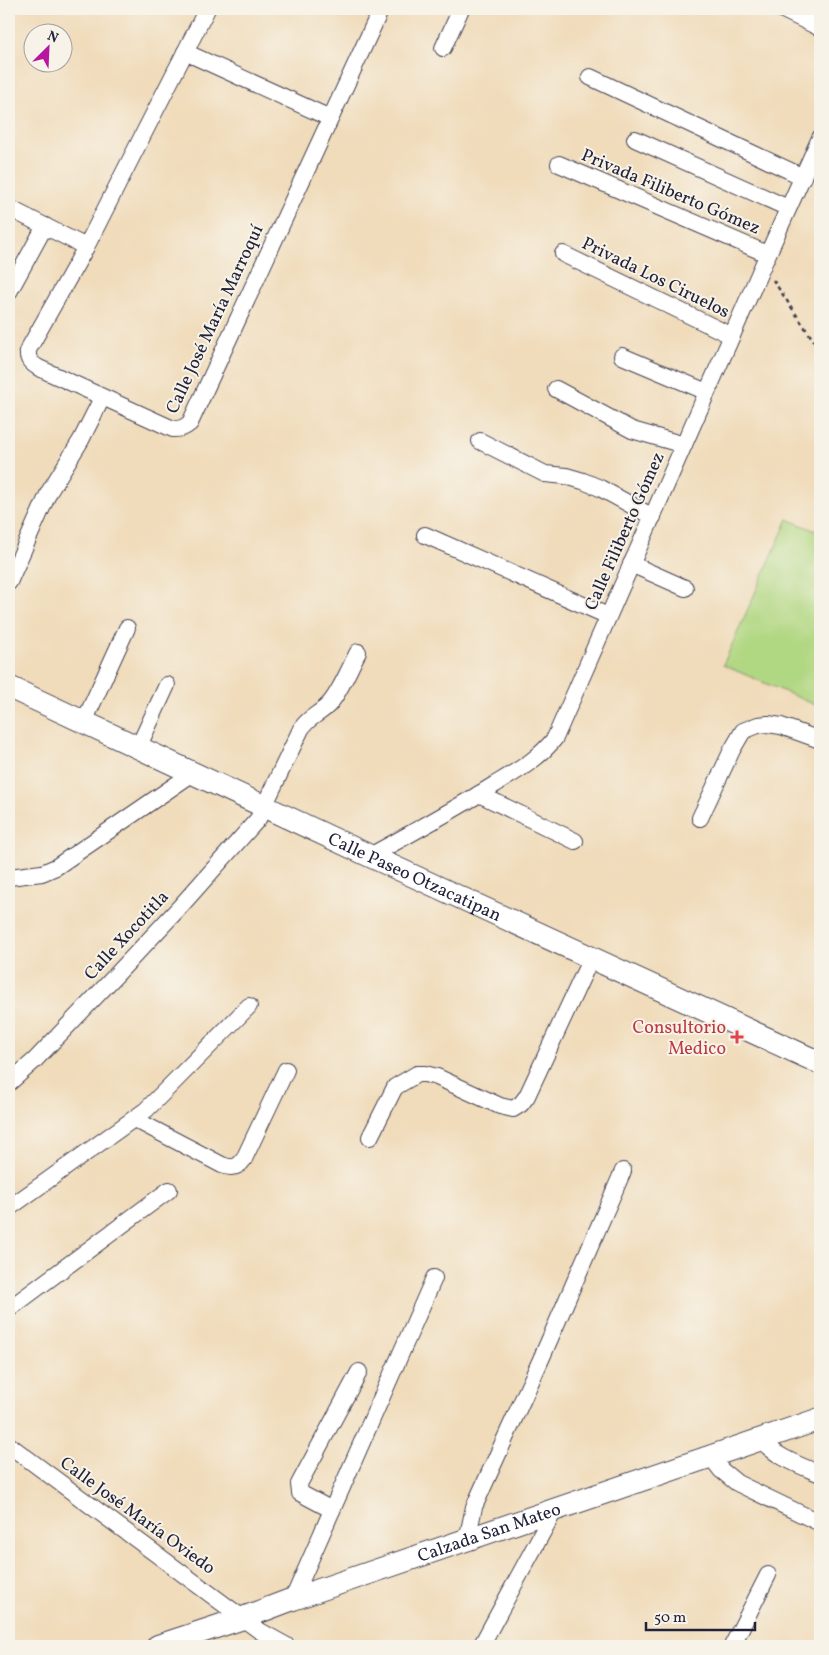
<svg xmlns="http://www.w3.org/2000/svg" width="829" height="1655" font-family="Vollkorn,serif">
	<style>
		.green { fill: #b0d781; stroke: #697c5e }
		.lines { fill: none; stroke-linecap: round; stroke-linejoin: round }
		.minor-casing { stroke: #413e4e; stroke-width: 18 }
		.secondary-casing { stroke: #413e4e; stroke-width: 24 }
		.path { stroke: #413e4e; stroke-width: 2.5; stroke-dasharray: 4 4; stroke-linecap: butt }
		.minor { stroke: #fff; stroke-width: 16 }
		.secondary { stroke: #fff; stroke-width: 22 }
		.health-dot { fill: #e0444e; stroke: #f7f3e8; stroke-width: 2 }
		.labels { text-anchor: middle; stroke-width: 4; stroke-linejoin: round; paint-order: stroke }
		.street-label { font-size: 18px; fill: #22223b; stroke: #f7f3e8 }
		.health-label { font-size: 18px; fill: #be3a42; stroke: #f7f3e8; text-anchor: end }
	</style>
	<rect width="100%" height="100%" fill="#f7f3e8"/>
	<filter id="ink" filterUnits="userSpaceOnUse"><feTurbulence type="fractalNoise" baseFrequency=".02" numOctaves="2"/><feDisplacementMap in="SourceGraphic" scale="10" xChannelSelector="R" yChannelSelector="G"/><feConvolveMatrix kernelMatrix="1 2 1 2 8 2 1 2 1" color-interpolation-filters="sRGB"/></filter>
	<filter id="wash" filterUnits="userSpaceOnUse"><feTurbulence type="fractalNoise" baseFrequency=".0096" numOctaves="4" result="noise"/><feDisplacementMap in="SourceGraphic" scale="20" xChannelSelector="R" yChannelSelector="G"/><feGaussianBlur stdDeviation="1.12" result="paint"/><feColorMatrix in="noise" values="0 0 0 0 0 0 0 0 0 0 0 0 0 0 0 0 0 1.4 0 .05"/><feComposite in="paint" operator="in"/></filter>
	<g filter="url(#wash)">
		<rect width="100%" height="100%" fill="#f0dbba"/>
		<path class="green" d="M788,519L820,533V707L723,665Z"/>
	</g>
	<g filter="url(#ink)">
		<g class="lines">
			<g class="minor-casing">
				<g id="minor">
					<path d="M207,9L86,247L28,350C27,360 31,363 39,368L173,429C181,429 184,428 190,423L381,9"/>
					<path d="M781,9L820,28"/>
					<path d="M443,48L461,9"/>
					<path d="M185,52L330,118"/>
					<path d="M590,77L803,177"/>
					<path d="M635,139L788,208"/>
					<path d="M559,164L767,254"/>
					<path d="M9,208L86,247"/>
					<path d="M563,254L732,336"/>
					<path d="M9,292L45,226"/>
					<path d="M622,356L707,392"/>
					<path d="M556,389L632,430L684,445"/>
					<path d="M480,441L545,474L566,476L583,481L600,488L653,517"/>
					<path d="M425,535L608,616"/>
					<path d="M631,564L685,588"/>
					<path d="M9,582L49,492L81,440L102,398"/>
					<path d="M84,722L127,628"/>
					<path d="M138,748L167,685"/>
					<path d="M479,794L575,841"/>
					<path d="M700,818L732,750L743,731L758,725L768,724L781,726L820,740"/>
					<path d="M370,856C412,833 454,810 494,785C517,771 539,759 555,738L763,265L820,138"/>
					<path d="M9,877L42,873L56,867L193,773"/>
					<path d="M9,1083L35,1060L102,990L178,909L258,819L301,729C309,716 321,714 330,703C341,690 350,667 358,652"/>
					<path d="M134,1119L222,1165C232,1169 238,1168 244,1159L286,1070"/>
					<path d="M370,1137L395,1087L417,1074H425L437,1077L500,1106L513,1109L521,1104L527,1096L591,958"/>
					<path d="M9,1208L146,1110L249,1006"/>
					<path d="M9,1309L169,1190"/>
					<path d="M762,1440C773,1456 802,1466 820,1474"/>
					<path d="M9,1445L260,1631L287,1646"/>
					<path d="M711,1457L721,1470L737,1483L820,1523"/>
					<path d="M332,1510L300,1493L299,1484L359,1372"/>
					<path d="M467,1540L474,1507L542,1357L623,1171"/>
					<path d="M293,1599L434,1278"/>
					<path d="M481,1646L554,1511"/>
					<path d="M732,1646L768,1575"/>
				</g>
			</g>
			<g class="secondary-casing">
				<g id="secondary">
					<path id="s1" d="M9,687L370,856L820,1063"/>
					<path id="s2" d="M158,1646L243,1618L293,1599L820,1419"/>
				</g>
			</g>
			<path class="path" d="M773,280L820,350"/>
			<use href="#minor" class="minor"/>
			<use href="#secondary" class="secondary"/>
		</g>
	</g>
	<path class="health-dot" d="M734.5 1029.5h5v5h5v5h-5v5h-5v-5h-5v-5h5z"/>
	<g class="labels">
		<g class="street-label">
			<text transform="translate(671 191) rotate(23)" y="6">Privada Filiberto Gómez</text>
			<text transform="translate(656 277) rotate(26)" y="6">Privada Los Ciruelos</text>
			<text transform="translate(214 319) rotate(-65)" y="6">Calle José María Marroquí</text>
			<text transform="translate(624 531) rotate(-66)" y="6">Calle Filiberto Gómez</text>
			<text dy="6" stroke="none"><textPath href="#s1" startOffset="448">Calle Paseo Otzacatipan</textPath></text>
			<text transform="translate(126 935) rotate(-47)" y="6">Calle Xocotitla</text>
			<text transform="translate(138 1515) rotate(36)" y="6">Calle José María Oviedo</text>
			<text dy="6" stroke="none"><textPath href="#s2" startOffset="350">Calzada San Mateo</textPath></text>
		</g>
		<g class="health-label">
			<text x="726" y="1033">Consultorio<tspan x="726" dy="21">Medico</tspan></text>
		</g>
	</g>
	<rect width="829" height="1655" fill="none" stroke="#f7f3e8" stroke-width="30"/>
	<g transform="translate(48 48) rotate(24)"><circle r="24" fill="#f7f3e8" stroke="#a29fa3"/>
	<path d="M0-4L9 19L0 12L-9 19Z" fill="#b5179e"/>
	<text y="-8" font-size="14" font-weight="bold" text-anchor="middle" fill="#22223b">N</text>
	</g>
	<path d="M646 1622v8h109v-8" fill="none" stroke="#22223b" stroke-width="2.5"/>
	<text x="654" y="1622" font-size="15" fill="#22223b" stroke="#f7f3e8" stroke-width="4" paint-order="stroke">50 m</text>
</svg>
